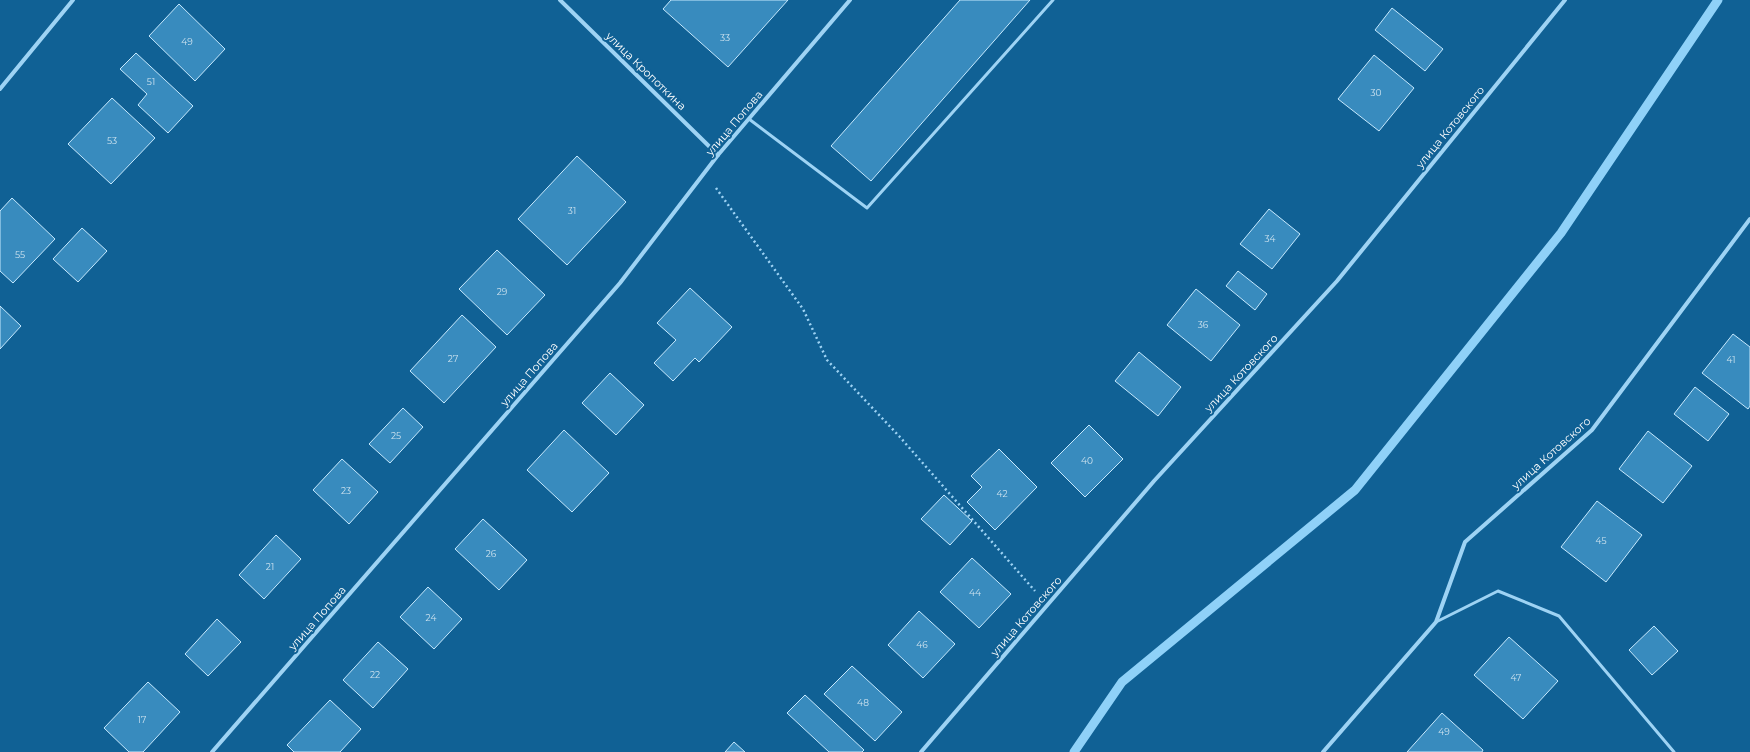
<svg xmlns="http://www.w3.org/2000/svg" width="1750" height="752" font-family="Montserrat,sans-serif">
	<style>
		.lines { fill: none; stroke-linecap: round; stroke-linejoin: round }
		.stream { stroke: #8fd1f8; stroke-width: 9 }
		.building { fill: #388bbe; stroke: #c6e9fe }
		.path { stroke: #9ed3f4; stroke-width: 2.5; stroke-dasharray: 2 3; stroke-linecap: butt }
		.service { stroke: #9ed3f4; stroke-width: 3 }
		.minor { stroke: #9ed3f4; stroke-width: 4 }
		.labels { text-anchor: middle; stroke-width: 4; stroke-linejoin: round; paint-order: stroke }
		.number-label { font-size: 9px; fill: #cde2ef }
		.street-label { font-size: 11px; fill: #fff; stroke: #106195 }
	</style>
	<rect width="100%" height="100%" fill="#106195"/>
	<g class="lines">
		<path class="stream" d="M1074,752L1122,682L1355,490L1561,233L1718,0"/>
	</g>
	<g class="building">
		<path d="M671,0H788L728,67L663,9Z"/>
		<path d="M960,0H1030L871,181L831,146Z"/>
		<path d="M179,4L225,49L195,81L149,36Z"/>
		<path d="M1392,8L1443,49L1425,71L1375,30Z"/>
		<path d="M136,53L193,106L168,133L138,105L147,94L120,69Z"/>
		<path d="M1374,55L1414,88L1379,131L1338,99Z"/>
		<path d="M112,98L155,138L111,184L68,144Z"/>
		<path d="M577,156L626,202L567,265L518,219Z"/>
		<path d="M12,198L55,239L13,283L0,271V211Z"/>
		<path d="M1269,209L1300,234L1272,269L1240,244Z"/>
		<path d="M82,228L107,251L78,282L53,259Z"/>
		<path d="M497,250L545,295L507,335L459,289Z"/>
		<path d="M1238,271L1267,294L1255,310L1226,286Z"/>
		<path d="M690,288L732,327L699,362L695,358L673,381L654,363L676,340L657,323Z"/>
		<path d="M1196,289L1240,325L1211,361L1167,325Z"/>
		<path d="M0,306L21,326L0,349Z"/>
		<path d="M462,315L496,347L444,403L410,371Z"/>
		<path d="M1733,334L1750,347V406L1748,409L1702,373Z"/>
		<path d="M1139,352L1181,387L1158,416L1115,381Z"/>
		<path d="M610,373L644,405L616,435L582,403Z"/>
		<path d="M1695,387L1729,414L1708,441L1674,414Z"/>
		<path d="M403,408L423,427L390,463L369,444Z"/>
		<path d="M1089,425L1123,459L1085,497L1051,463Z"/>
		<path d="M564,430L609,473L572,512L527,470Z"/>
		<path d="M1648,431L1692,466L1663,503L1619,469Z"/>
		<path d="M999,449L1037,487L995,530L967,502L982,487L971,476Z"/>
		<path d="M342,459L378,492L349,524L313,490Z"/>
		<path d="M944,495L972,521L950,545L921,519Z"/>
		<path d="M1597,501L1642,535L1606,582L1561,547Z"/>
		<path d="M483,519L527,560L499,590L455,549Z"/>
		<path d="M276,535L301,559L264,599L239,575Z"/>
		<path d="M972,558L1011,594L979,628L940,592Z"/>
		<path d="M428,587L462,619L434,649L400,617Z"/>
		<path d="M919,611L955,644L923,678L888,645Z"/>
		<path d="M217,619L241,642L208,676L185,654Z"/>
		<path d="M1654,626L1678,651L1652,675L1629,650Z"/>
		<path d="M1509,637L1558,681L1523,719L1474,675Z"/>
		<path d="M378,642L408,669L373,708L343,680Z"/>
		<path d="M852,666L902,712L875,741L824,694Z"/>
		<path d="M148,682L180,712L143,752H129L104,728Z"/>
		<path d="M805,695L864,750L862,752H829L787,713Z"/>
		<path d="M330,700L361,729L340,752H294L287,745Z"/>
		<path d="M1442,713L1483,750L1482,752H1407Z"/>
		<path d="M734,742L745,752H725Z"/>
	</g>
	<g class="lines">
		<path class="path" d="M716,188L803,309L827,360L899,436L1035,591"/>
		<g class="service">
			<path d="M749,119L867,208L1053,0"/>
			<path d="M1436,622L1498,591L1559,616L1674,752"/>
		</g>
		<g class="minor">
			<path d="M560,0L718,155"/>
			<path d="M0,89L73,0"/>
			<path d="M212,752L620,283L718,155L850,0"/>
			<path d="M921,752L1154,481L1337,281L1565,0"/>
			<path d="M1323,752L1436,622L1465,542L1592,430L1750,219"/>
		</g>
	</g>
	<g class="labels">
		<g class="number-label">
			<text x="725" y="41">33</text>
			<text x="187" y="45">49</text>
			<text x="151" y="85">51</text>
			<text x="1376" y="96">30</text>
			<text x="112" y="144">53</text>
			<text x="572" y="214">31</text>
			<text x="1270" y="242">34</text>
			<text x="20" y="258">55</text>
			<text x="502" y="295">29</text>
			<text x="1203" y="328">36</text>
			<text x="453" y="362">27</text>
			<text x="1731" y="363">41</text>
			<text x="396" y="439">25</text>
			<text x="1087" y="464">40</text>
			<text x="346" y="494">23</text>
			<text x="1002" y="497">42</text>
			<text x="1601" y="544">45</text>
			<text x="491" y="557">26</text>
			<text x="270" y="570">21</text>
			<text x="975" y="596">44</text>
			<text x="431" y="621">24</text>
			<text x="922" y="648">46</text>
			<text x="375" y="678">22</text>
			<text x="1516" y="681">47</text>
			<text x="863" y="706">48</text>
			<text x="142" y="723">17</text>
			<text x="1444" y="735">49</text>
		</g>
		<g class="street-label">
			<text transform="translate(646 71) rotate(44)" y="4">улица Кропоткина</text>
			<text transform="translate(734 123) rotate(-50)" y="4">улица Попова</text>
			<text transform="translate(1450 127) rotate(-51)" y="4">улица Котовского</text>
			<text transform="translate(1241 373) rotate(-47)" y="4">улица Котовского</text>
			<text transform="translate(529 374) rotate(-49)" y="4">улица Попова</text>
			<text transform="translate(1551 453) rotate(-42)" y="4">улица Котовского</text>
			<text transform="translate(1026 616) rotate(-49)" y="4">улица Котовского</text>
			<text transform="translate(317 618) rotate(-49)" y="4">улица Попова</text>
		</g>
	</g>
</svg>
